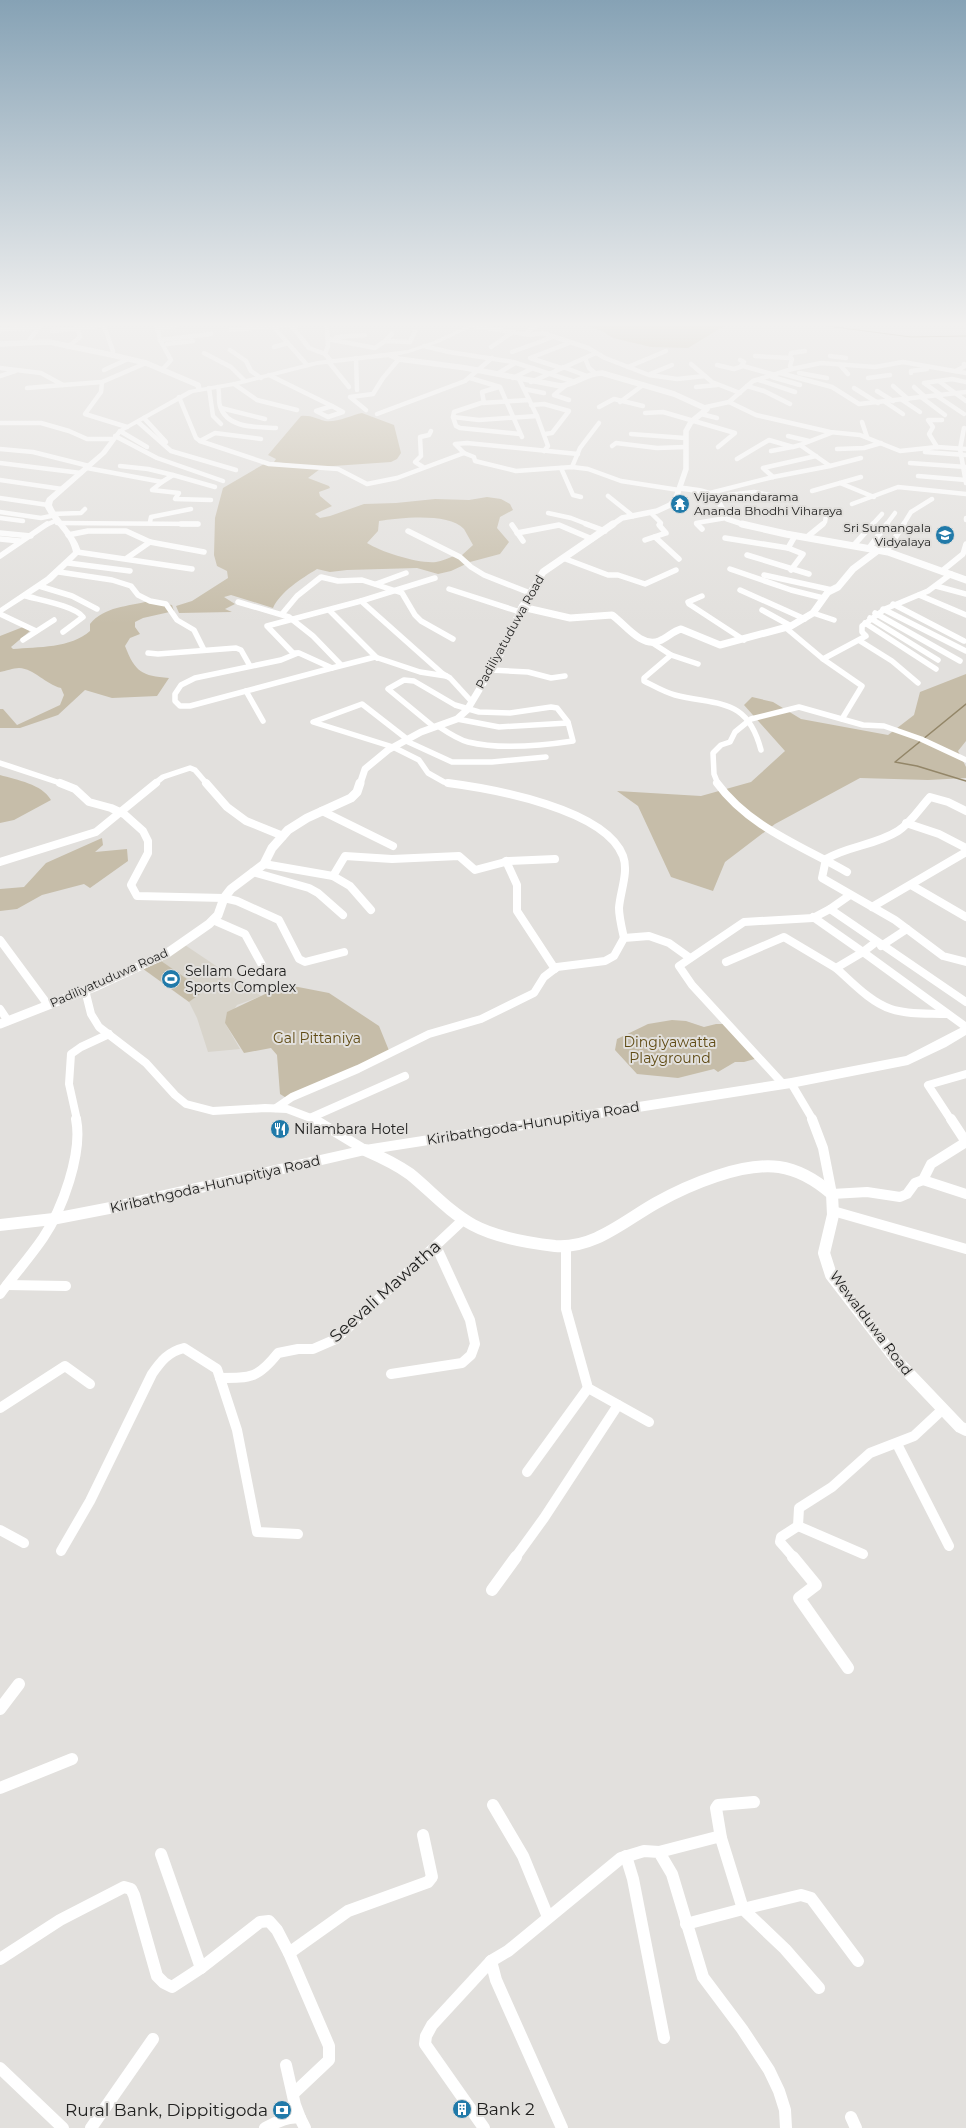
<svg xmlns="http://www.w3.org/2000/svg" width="966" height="2128" font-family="Montserrat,sans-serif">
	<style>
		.built { fill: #d8d4cb }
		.green { fill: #c6bda9 }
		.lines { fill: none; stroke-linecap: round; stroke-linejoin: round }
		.stream-far1 { stroke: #938668; stroke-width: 1 }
		.stream { stroke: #938668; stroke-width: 1.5 }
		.minor-far4 { stroke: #fff; stroke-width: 4.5 }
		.minor-far3 { stroke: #fff; stroke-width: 5.5 }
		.minor-far2 { stroke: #fff; stroke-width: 8 }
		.minor-far1 { stroke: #fff; stroke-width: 10 }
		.minor { stroke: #fff; stroke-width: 12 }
		.tertiary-far3 { stroke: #fff; stroke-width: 5.5 }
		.tertiary-far2 { stroke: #fff; stroke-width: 7 }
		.tertiary-far1 { stroke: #fff; stroke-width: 9 }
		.tertiary { stroke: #fff; stroke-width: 12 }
		.primary { fill: #fff; fill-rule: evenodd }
		.labels { text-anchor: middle; stroke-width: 4; stroke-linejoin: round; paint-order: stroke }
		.far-poi-label { font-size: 12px; fill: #212120; stroke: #e2e0dd; text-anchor: start }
		.far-street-label { font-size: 12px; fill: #212120; stroke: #e2e0dd }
		.poi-label { font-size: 14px; fill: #212120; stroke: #e2e0dd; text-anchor: start }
		.park-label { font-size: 14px; fill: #5f4a13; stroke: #e2e0dd }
		.street-label { font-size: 14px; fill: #212120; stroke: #e2e0dd }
		.near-street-label { font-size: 17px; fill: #212120; stroke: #e2e0dd }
		.near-poi-label { font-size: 17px; fill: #212120; stroke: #e2e0dd; text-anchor: start }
	</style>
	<rect width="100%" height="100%" fill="#e2e0dd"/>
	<path class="built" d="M182,943L261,996L237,1005L225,1023L240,1049L208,1052L197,1018L189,1002L203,991L157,958Z"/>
	<g class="green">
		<path d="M586,326H724L688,348L651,347L613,338L602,331Z"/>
		<path d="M362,413L394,425L401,453L397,459L391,462L319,467L274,462L276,459L268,455L301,416C312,415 316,419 325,421C336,423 352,415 362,413Z"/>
		<path d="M264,464L320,469L308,478L329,486L330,488L319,492L320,496L332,506L315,514L320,518L330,516L364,504L396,503L435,499L469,500L487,497L501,499L510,504L513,510L500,517L497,528L509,542L500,554L470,562L461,556L473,545C470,540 467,534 464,529C449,512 399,518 379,521L378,531L367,543C381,552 419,564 436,562C442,561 448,558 454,556L466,564L451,571L438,574L417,568L347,570L330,572L317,569C301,579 281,591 273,608L231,595L224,597L235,604L225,609L232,612L179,613L176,606L192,601L228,578L227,571L217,566L214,555L215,518L223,488Z"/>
		<path d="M149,601L172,605L174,611L143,618L135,622V627L140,634L130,638L125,646C135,672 142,676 169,678L157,696L112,698L85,690L58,715L20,728H0V709H3L17,725L60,705L64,695L61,688C45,684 35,669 19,668C13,668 6,671 0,672V636L23,627L31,630L11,647L13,649C38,647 71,648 90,631V624C105,606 127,607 149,601Z"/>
		<path d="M966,674V741L958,751L966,767V778L928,780L860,778L775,824L725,862L713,891L671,877L638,806L617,791L701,796L751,782L785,751L744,705L752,697L773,702L801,719L888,735L914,715L920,692Z"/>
		<path d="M0,775C17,780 42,784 51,800L14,820L0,823Z"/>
		<path d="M102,838L103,845L95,852L127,849L128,861L90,888L84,884L42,895L17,909L0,911V889L24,887L46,863Z"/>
		<path d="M157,958L204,991L189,1002L139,966Z"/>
		<path d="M293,986L329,993L379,1026L390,1053L288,1099L280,1094L277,1055L271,1048L244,1053L225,1023L227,1012L280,987Z"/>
		<path d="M672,1020L686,1021L704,1027L716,1024H728L758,1058L744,1062H735L718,1072L714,1069L678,1078L637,1074L615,1050L617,1039L648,1024Z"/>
	</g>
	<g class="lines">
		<path class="stream-far1" d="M827,326L911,337L966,336"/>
		<path class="stream" d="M966,704L895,762L917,766L966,781"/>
		<g class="minor-far4">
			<path d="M104,326L113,351L112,355"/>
			<path d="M157,326L160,340L171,360L162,370"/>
			<path d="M292,326L309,348L325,354"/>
			<path d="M296,326H273L307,365"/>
			<path d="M327,326L328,346L325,354L331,361"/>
			<path d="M473,326L531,335L543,333L588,348L605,358L649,375L677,379L705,376"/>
			<path d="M77,328L99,326"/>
			<path d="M157,329L175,326"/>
			<path d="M231,330L273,326"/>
			<path d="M0,331L3,329L38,328"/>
			<path d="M52,331L78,329"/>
			<path d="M525,334L536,326"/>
			<path d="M336,337L365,335"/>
			<path d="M328,339L375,348L385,341L410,342L415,331"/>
			<path d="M160,340L211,334"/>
			<path d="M385,341L392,334"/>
			<path d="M28,342L40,326"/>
			<path d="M167,344L193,341"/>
			<path d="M424,346L449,352L513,362L575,382"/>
			<path d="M68,347L80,337L77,326"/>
			<path d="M274,347L288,343"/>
			<path d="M491,347L513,332"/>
			<path d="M230,350L246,361L251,371L261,378"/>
			<path d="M512,352L553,337"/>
			<path d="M204,353L231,367L245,381"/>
			<path d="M755,356L790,358L792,359L790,366L792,369"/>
			<path d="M830,356L846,358"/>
			<path d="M356,358L357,390"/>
			<path d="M585,358L589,368L595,373"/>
			<path d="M790,358L791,353L805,351"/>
			<path d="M740,360L744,362L741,366"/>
			<path d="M328,361L349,387"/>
			<path d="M691,364L712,382L740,393"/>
			<path d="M839,364L848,374"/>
			<path d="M717,365L734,369L743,366L775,375"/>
			<path d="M563,367L587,376"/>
			<path d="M628,367L666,351"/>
			<path d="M0,368L41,373L63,385L102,382"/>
			<path d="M561,368L530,358L569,343"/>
			<path d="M104,370L128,359"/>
			<path d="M956,371L965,366L964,364"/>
			<path d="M780,373L832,387L859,404L966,392"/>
			<path d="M799,373L827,378"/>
			<path d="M911,373V371L927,369"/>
			<path d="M497,374L515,363"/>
			<path d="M650,374L672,365"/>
			<path d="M269,375L332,406"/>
			<path d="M0,376L15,371"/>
			<path d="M772,377L800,385"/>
			<path d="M470,378L500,387L522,437"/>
			<path d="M513,378L533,368"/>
			<path d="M868,378L890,375"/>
			<path d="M519,379L537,416L548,446L544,451"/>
			<path d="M759,380L795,392"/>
			<path d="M531,382L596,353"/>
			<path d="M940,382L966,401"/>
			<path d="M234,384L257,400L297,410"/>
			<path d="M565,386L554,395L569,400"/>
			<path d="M747,386L764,391L790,404"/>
			<path d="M893,386L908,399"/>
			<path d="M218,387C220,393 218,400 220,406C227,429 257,427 276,428"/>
			<path d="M696,387L717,385"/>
			<path d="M914,387L925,397"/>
			<path d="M27,388L63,385"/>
			<path d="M209,388L213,416L221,424"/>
			<path d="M854,388L878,403"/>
			<path d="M524,389L544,393"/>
			<path d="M877,391L893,401"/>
			<path d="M941,395L924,383L952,379L966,382"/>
			<path d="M937,396L964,414"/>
			<path d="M179,397L196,438L200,441L269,464L338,469L367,484L397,478L464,453L474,457L475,461L516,471L572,467L588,469L621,481L679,490"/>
			<path d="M921,397L945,415"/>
			<path d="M902,400L920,412"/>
			<path d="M620,402L643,385"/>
			<path d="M729,402L756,415L830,432L860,435L900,451L937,447L966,449"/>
			<path d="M885,402L903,414"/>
			<path d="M484,403L482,392L499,387"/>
			<path d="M531,405L544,404L569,411L552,433L545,434"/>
			<path d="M332,406L343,412L328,417L316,411Z"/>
			<path d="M599,407L614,399L643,406"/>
			<path d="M706,407L729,402L753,381L792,369L821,363L875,367L903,362L966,373"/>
			<path d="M221,408L265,419"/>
			<path d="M366,410L350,397L373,394L383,378L399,359"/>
			<path d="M645,413L663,412L735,433L718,447"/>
			<path d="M377,414L465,381L492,358"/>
			<path d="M701,414L717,418"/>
			<path d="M453,417L479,420L537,416"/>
			<path d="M144,418L166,442"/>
			<path d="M138,422L171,451L236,470"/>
			<path d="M862,422L867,437"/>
			<path d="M0,423H41L69,431L87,439H112"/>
			<path d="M127,427L85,414L101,392L102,382L146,363"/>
			<path d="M964,428L960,449L966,483"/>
			<path d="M120,431L147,447"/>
			<path d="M831,433L800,445L830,466L861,458"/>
			<path d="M520,434L460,428L456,426L453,417L454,412L481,403L529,400"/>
			<path d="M631,434L685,438"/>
			<path d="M115,436L157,458L223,481"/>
			<path d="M788,436L809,441"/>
			<path d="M200,441L215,433L261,439"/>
			<path d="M612,446L616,443L657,448L685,447"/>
			<path d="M937,447L929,434L933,427L928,420H942"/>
			<path d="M0,449L33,452L89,466"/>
			<path d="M837,449L864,448L881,443"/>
			<path d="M771,451L792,447"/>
			<path d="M925,452L966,455"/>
			<path d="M464,453L455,444L467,443L578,454"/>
			<path d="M737,459L769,440L793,447L800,445"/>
			<path d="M0,463L81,473"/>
			<path d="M910,463L966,467"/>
			<path d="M120,466L148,469L173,475"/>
			<path d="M423,467L415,462L421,456L420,437L429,435L431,431"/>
			<path d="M572,467L580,448L599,423"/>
			<path d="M87,468L162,482L173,475L215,487"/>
			<path d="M561,468L573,495L581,497"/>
			<path d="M918,476L966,480"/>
			<path d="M773,477L763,468L816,456"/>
			<path d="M0,480L62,489"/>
			<path d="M162,482L152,490L179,493L175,499L211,500"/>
			<path d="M840,483L874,497"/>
			<path d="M812,491L861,477"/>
			<path d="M710,493L773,477L830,466"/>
			<path d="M728,495L754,492L770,495"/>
			<path d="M608,496L633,516"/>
			<path d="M0,498L48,505"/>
			<path d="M852,504L898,487L966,494"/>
			<path d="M0,512L41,518L51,516"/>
			<path d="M548,513L571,518L589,525"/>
			<path d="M651,513L661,523L659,525"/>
			<path d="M51,514L81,513L85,509"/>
			<path d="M0,518L23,521"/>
			<path d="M966,518V520"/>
			<path d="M150,522L151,517L191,509"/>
			<path d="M57,523L198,524"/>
			<path d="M46,525L55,521"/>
			<path d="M698,525L696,523L726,518"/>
			<path d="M822,525L825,522L826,516"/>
			<path d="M872,525L882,514"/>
			<path d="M886,525L895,513"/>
			<path d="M903,525L911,512L932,499"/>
		</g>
		<g class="minor-far3">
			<path d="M181,524H198"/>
			<path d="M586,524L605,531"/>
			<path d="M697,524L702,529"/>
			<path d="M512,525L523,541"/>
			<path d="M408,531L460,557L471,567L484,575L530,593"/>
			<path d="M0,533L31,536"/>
			<path d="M517,533L559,525L592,539"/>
			<path d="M68,535L88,531H126L150,542L204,552"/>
			<path d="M655,537L679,559"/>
			<path d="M807,537L823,524"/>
			<path d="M725,538L788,548"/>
			<path d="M0,539L20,541"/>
			<path d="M645,540L666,533L659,525L660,524"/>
			<path d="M853,546L873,524"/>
			<path d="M869,548L887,524"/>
			<path d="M77,552L192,569"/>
			<path d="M886,552L904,524"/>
			<path d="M747,555L809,574"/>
			<path d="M0,556L47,524"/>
			<path d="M127,558L150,542"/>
			<path d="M563,558L608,575H618L645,584L676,570"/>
			<path d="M68,563L130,571"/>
			<path d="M730,569L791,590L823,598"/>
			<path d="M791,570L803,554L788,548L795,536"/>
			<path d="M942,571L963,554L966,544"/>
			<path d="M59,572L112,580L131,586L138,595L150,601L166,604L177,620L194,630L204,650"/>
			<path d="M764,575L832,590"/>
			<path d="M435,578L361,601L267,626L293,653H299L332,668L375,657L420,672L446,676"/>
			<path d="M376,584L406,573"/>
			<path d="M39,586L72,596L97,609"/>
			<path d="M936,586L966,594"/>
			<path d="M449,589L520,612"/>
			<path d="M740,590L805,619"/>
			<path d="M919,595L966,615"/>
			<path d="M26,596C40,600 75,606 83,617L63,632"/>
			<path d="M702,596L688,602L689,604L744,640"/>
			<path d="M361,601L443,674L450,678L472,702"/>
			<path d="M238,602L289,617L313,636L341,665"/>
			<path d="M893,604L964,641"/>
			<path d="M883,609L966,651"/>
			<path d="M329,610L377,658"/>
			<path d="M762,610L791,626"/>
			<path d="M813,613L834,620"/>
			<path d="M875,613L960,661"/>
			<path d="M0,614L36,631"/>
			<path d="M282,614L297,596L321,577L338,581L362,580L402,593L415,615L421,621L453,639"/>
			<path d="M870,618L938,660"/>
			<path d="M865,623L936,669"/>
			<path d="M786,628L823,659"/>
			<path d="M23,640L54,620"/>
			<path d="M860,641L892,661L918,683"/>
			<path d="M651,642L671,655L644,678V681C654,686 664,692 675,695C719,706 747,697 761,750"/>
			<path d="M148,653L158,654L236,648L241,650L250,666"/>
			<path d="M298,653L281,660L195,678L181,685L175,694V701L180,706H190L332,668"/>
			<path d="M671,655L698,664"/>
			<path d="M491,670L528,672L551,678L565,676"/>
			<path d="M246,691L263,721"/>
			<path d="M457,719L499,727L568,723"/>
			<path d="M842,719L862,686L823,659L866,636L862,632V626L885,609L928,591L951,574"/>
			<path d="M434,727L388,689L404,680L414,681L455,705L479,712L510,713L551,707L557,708L568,722L573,741C540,746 501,750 468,742C457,739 447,732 438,726"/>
			<path d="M407,739L362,704L313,722L393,747L419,760L428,773L444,782L455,784"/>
			<path d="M404,740L452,762H492L546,757"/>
			<path d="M0,763L63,784"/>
			<path d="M154,784L163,777L190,768L195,770L207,784"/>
			<path d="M718,784L714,774L713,753L721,745L730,742L735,732L751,719L799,707L863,725L884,726L921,739L966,760"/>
		</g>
		<g class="minor-far2">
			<path d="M60,783L75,789L89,802L111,808L124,814L143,831L148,841V853L131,885L137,896L224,898L237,901L279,920L299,959L305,962L344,952"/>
			<path d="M206,783L227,807L246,821L283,836"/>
			<path d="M448,783C494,789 605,809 623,856C629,872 620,892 619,908C619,917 622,929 624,938"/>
			<path d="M717,783C749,827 802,846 847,872"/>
			<path d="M322,811L393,846"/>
			<path d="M966,811L948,802L930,797C920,808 911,823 898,831C876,845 848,846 826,859L822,878L895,920L943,956L966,962"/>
			<path d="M906,823L939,834L966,848"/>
			<path d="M506,861L517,885V911L555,969"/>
			<path d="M0,862L96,832L156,783"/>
			<path d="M264,864L333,876L350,886L371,910"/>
			<path d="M253,872L309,888L318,893L343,915"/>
			<path d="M333,876L345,856L392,859L459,856L475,870L509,861L555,859"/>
			<path d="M911,885L966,917"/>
			<path d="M872,907L966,852"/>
			<path d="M830,909L850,895"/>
			<path d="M813,917L863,952L876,942"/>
			<path d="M213,920L245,934L262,965"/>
			<path d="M0,940L48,1005"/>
			<path d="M881,946L907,929"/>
			<path d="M726,962L784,937L836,968L863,952L966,1027"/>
			<path d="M836,968C852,982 870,1002 891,1009C909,1015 929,1013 947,1014"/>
			<path d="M85,990L91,1014L99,1027L146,1063L175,1095L186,1104L213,1111L265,1108L287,1109L316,1120"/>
			<path d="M0,1009L8,1021"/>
			<path d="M791,1083L813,1120"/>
			<path d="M783,1084L692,985L679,966L744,922L813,918L830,909L966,1002"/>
			<path d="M276,1108L292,1097L358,1069L429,1034L481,1019L534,993L544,977L557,967L605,961L614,956L624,938L649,936L669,943L690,958"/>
			<path d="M310,1118L405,1076"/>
			<path d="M77,1120L69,1084L71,1054L81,1047L109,1034"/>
			<path d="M951,1120L928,1085L966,1074"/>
		</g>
		<g class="minor-far1">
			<path d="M314,1119L365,1150"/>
			<path d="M812,1119L823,1148L832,1194L867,1192L900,1197L907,1194L915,1183L923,1180L966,1194"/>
			<path d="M923,1180L931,1164L966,1142L951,1119"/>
			<path d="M833,1211L966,1249"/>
			<path d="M566,1247V1309L588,1388L649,1422"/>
			<path d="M7,1285L66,1286"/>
			<path d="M0,1294C14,1275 30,1257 43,1238C62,1210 83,1153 76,1119"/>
			<path d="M391,1374L462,1363L471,1355L475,1344L470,1320L436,1246"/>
			<path d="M0,1408L65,1366L90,1384"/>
			<path d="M897,1444L949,1546"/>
			<path d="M527,1472L588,1388"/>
			<path d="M798,1526L863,1554"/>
			<path d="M0,1530L24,1543"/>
			<path d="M298,1534L257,1532L237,1430L220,1378C252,1378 258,1378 278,1353L298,1349H313L336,1339L464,1219"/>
			<path d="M61,1551L90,1501L152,1374C161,1361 168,1352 184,1348L217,1369L220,1378"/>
			<path d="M515,1558L544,1518L618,1405"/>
			<path d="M794,1558L780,1542L781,1537L798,1526L799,1508L832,1487L870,1453L914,1436L943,1409"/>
		</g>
		<g class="minor">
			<path d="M793,1557L816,1585L799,1598L848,1668"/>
			<path d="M492,1590L516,1557"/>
			<path d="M0,1709L19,1684"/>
			<path d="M0,1788L72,1759"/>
			<path d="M493,1805L523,1856L548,1917"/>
			<path d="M721,1838L716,1808L718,1805L754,1802"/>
			<path d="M659,1852L717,1837L721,1838L743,1909L801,1895L811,1898L858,1961"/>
			<path d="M161,1854L201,1968"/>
			<path d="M626,1856L633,1879L664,2038"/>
			<path d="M686,1924L743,1909L785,1949L819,1988"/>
			<path d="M289,1953L348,1911L428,1882L432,1877L423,1835"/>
			<path d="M0,1959L60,1920L124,1887L131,1889L134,1895L157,1976L164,1983L172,1987L201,1968L260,1922L269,1921L277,1930L289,1953L329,2046V2060L293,2094"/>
			<path d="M286,2065L295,2105L300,2118"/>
			<path d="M0,2068L63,2128"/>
			<path d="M851,2117L856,2128"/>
			<path d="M91,2128L153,2039"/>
			<path d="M265,2128C277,2122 287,2116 300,2118L305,2128"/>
			<path d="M484,2128L425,2044L426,2036L432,2025L491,1961"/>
			<path d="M562,2128L496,1980L491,1961L508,1951L621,1858L644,1851L659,1852L672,1874L703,1977L742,2029L769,2070L779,2091L785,2110L786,2128"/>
		</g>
		<g class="tertiary-far3">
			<path d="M0,344L49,342L112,355L146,363L198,385L199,389"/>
			<path d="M390,355L399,359L466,368L561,386C576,384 587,373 602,373L674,394L707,409L691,422L686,431V469L676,498L670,505L657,511L622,518L612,525"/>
			<path d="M680,488C708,492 716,490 727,519L745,525"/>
		</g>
		<g class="tertiary-far2">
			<path d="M742,524L786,534L888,552L966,580"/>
			<path d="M522,607L570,618L612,615C625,624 641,648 659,641C667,638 673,631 681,629L720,645L791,626L813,613L828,592L838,587L853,569L877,551"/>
			<path d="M360,784L365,769L388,750L421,732L457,719L467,710L500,655L522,607L543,572L613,524"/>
		</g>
		<path class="tertiary-far1" d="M0,1024L97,986L166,954L209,924L218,915L224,898L231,889L264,864L272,848L288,830L307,818L351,798L357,792L360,783"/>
		<path class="tertiary" d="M365,1150C381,1157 396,1164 410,1174C431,1191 449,1212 473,1225C497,1238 529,1243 555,1246C594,1249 624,1221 656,1203C688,1185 742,1162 779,1167C800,1170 817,1181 832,1194L833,1215L824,1253L831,1275L898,1362L960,1427L966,1430"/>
		<g class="primary">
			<path d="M467,326H474L438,343L409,353L390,357L317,365L234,386L193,393L122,432L106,454L53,501L52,505C59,522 77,534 81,552L52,581L0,614V608L46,577L73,552C70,534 51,522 44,505L47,498L101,452L118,430L189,390L234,382L317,361L408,350L434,341Z"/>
			<path d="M966,1025V1035L946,1047L908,1065L791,1088L365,1155L115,1213L53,1225L0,1231V1219L53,1213L115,1201L365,1145L791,1078L906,1056Z"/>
		</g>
	</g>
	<linearGradient id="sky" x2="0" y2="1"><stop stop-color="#86a2b5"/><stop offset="0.52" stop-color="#f2f1f0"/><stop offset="1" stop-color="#f2f1f0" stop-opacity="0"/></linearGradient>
	<rect width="966" height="624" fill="url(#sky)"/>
	<defs>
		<g id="temple-disc" transform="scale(1)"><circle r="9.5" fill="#217aa9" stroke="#e2e0dd"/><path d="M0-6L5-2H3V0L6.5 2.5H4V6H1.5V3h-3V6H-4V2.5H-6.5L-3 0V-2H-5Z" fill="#fff"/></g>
		<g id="school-disc" transform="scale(1)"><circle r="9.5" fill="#217aa9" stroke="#e2e0dd"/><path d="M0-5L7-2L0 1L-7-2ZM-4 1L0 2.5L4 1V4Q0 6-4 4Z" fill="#fff"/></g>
		<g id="stadium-disc" transform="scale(1)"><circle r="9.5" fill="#217aa9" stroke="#e2e0dd"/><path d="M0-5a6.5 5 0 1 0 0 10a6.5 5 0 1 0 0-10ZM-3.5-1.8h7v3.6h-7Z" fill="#fff"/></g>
		<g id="restaurant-disc" transform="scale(1)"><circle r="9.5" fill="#217aa9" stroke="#e2e0dd"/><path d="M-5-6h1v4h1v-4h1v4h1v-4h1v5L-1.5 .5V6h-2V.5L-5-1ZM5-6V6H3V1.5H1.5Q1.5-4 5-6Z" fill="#fff"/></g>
		<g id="building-disc" transform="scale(1)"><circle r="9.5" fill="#217aa9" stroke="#e2e0dd"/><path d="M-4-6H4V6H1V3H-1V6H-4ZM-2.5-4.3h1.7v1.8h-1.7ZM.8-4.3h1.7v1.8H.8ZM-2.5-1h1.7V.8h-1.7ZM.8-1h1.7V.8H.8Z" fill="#fff"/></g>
		<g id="bank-disc" transform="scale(1)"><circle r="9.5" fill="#217aa9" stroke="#e2e0dd"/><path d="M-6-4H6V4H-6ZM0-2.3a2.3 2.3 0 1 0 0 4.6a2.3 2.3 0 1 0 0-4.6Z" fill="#fff"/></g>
	</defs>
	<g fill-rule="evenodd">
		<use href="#temple-disc" x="680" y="504"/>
		<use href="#school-disc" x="945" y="535"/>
		<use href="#stadium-disc" x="171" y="979"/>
		<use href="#restaurant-disc" x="280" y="1129"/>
		<use href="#building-disc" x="462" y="2109"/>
		<use href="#bank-disc" x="282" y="2110"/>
	</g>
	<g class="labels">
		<g class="far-poi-label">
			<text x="694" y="501">Vijayanandarama<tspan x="694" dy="14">Ananda Bhodhi Viharaya</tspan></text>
			<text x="931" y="532" text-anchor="end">Sri Sumangala<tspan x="931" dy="14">Vidyalaya</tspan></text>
		</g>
		<g class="far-street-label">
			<text transform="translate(510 632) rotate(-61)" y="4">Padiliyatuduwa Road</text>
			<text transform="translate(109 978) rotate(-24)" y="4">Padiliyatuduwa Road</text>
		</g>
		<g class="poi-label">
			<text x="185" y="976">Sellam Gedara<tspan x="185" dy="16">Sports Complex</tspan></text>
			<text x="294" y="1134">Nilambara Hotel</text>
		</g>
		<g class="park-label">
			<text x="317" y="1043">Gal Pittaniya</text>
			<text x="670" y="1047">Dingiyawatta<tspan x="670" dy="16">Playground</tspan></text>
		</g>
		<g class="street-label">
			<text transform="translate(533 1123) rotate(-9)" y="5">Kiribathgoda-Hunupitiya Road</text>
			<text transform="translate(215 1184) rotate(-13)" y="5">Kiribathgoda-Hunupitiya Road</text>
			<text transform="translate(871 1323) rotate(53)" y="5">Wewalduwa Road</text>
		</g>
		<g class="near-street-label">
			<text transform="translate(385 1291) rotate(-42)" y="6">Seevali Mawatha</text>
		</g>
		<g class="near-poi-label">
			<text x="476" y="2115">Bank 2</text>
			<text x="268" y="2116" text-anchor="end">Rural Bank, Dippitigoda</text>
		</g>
	</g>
</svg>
